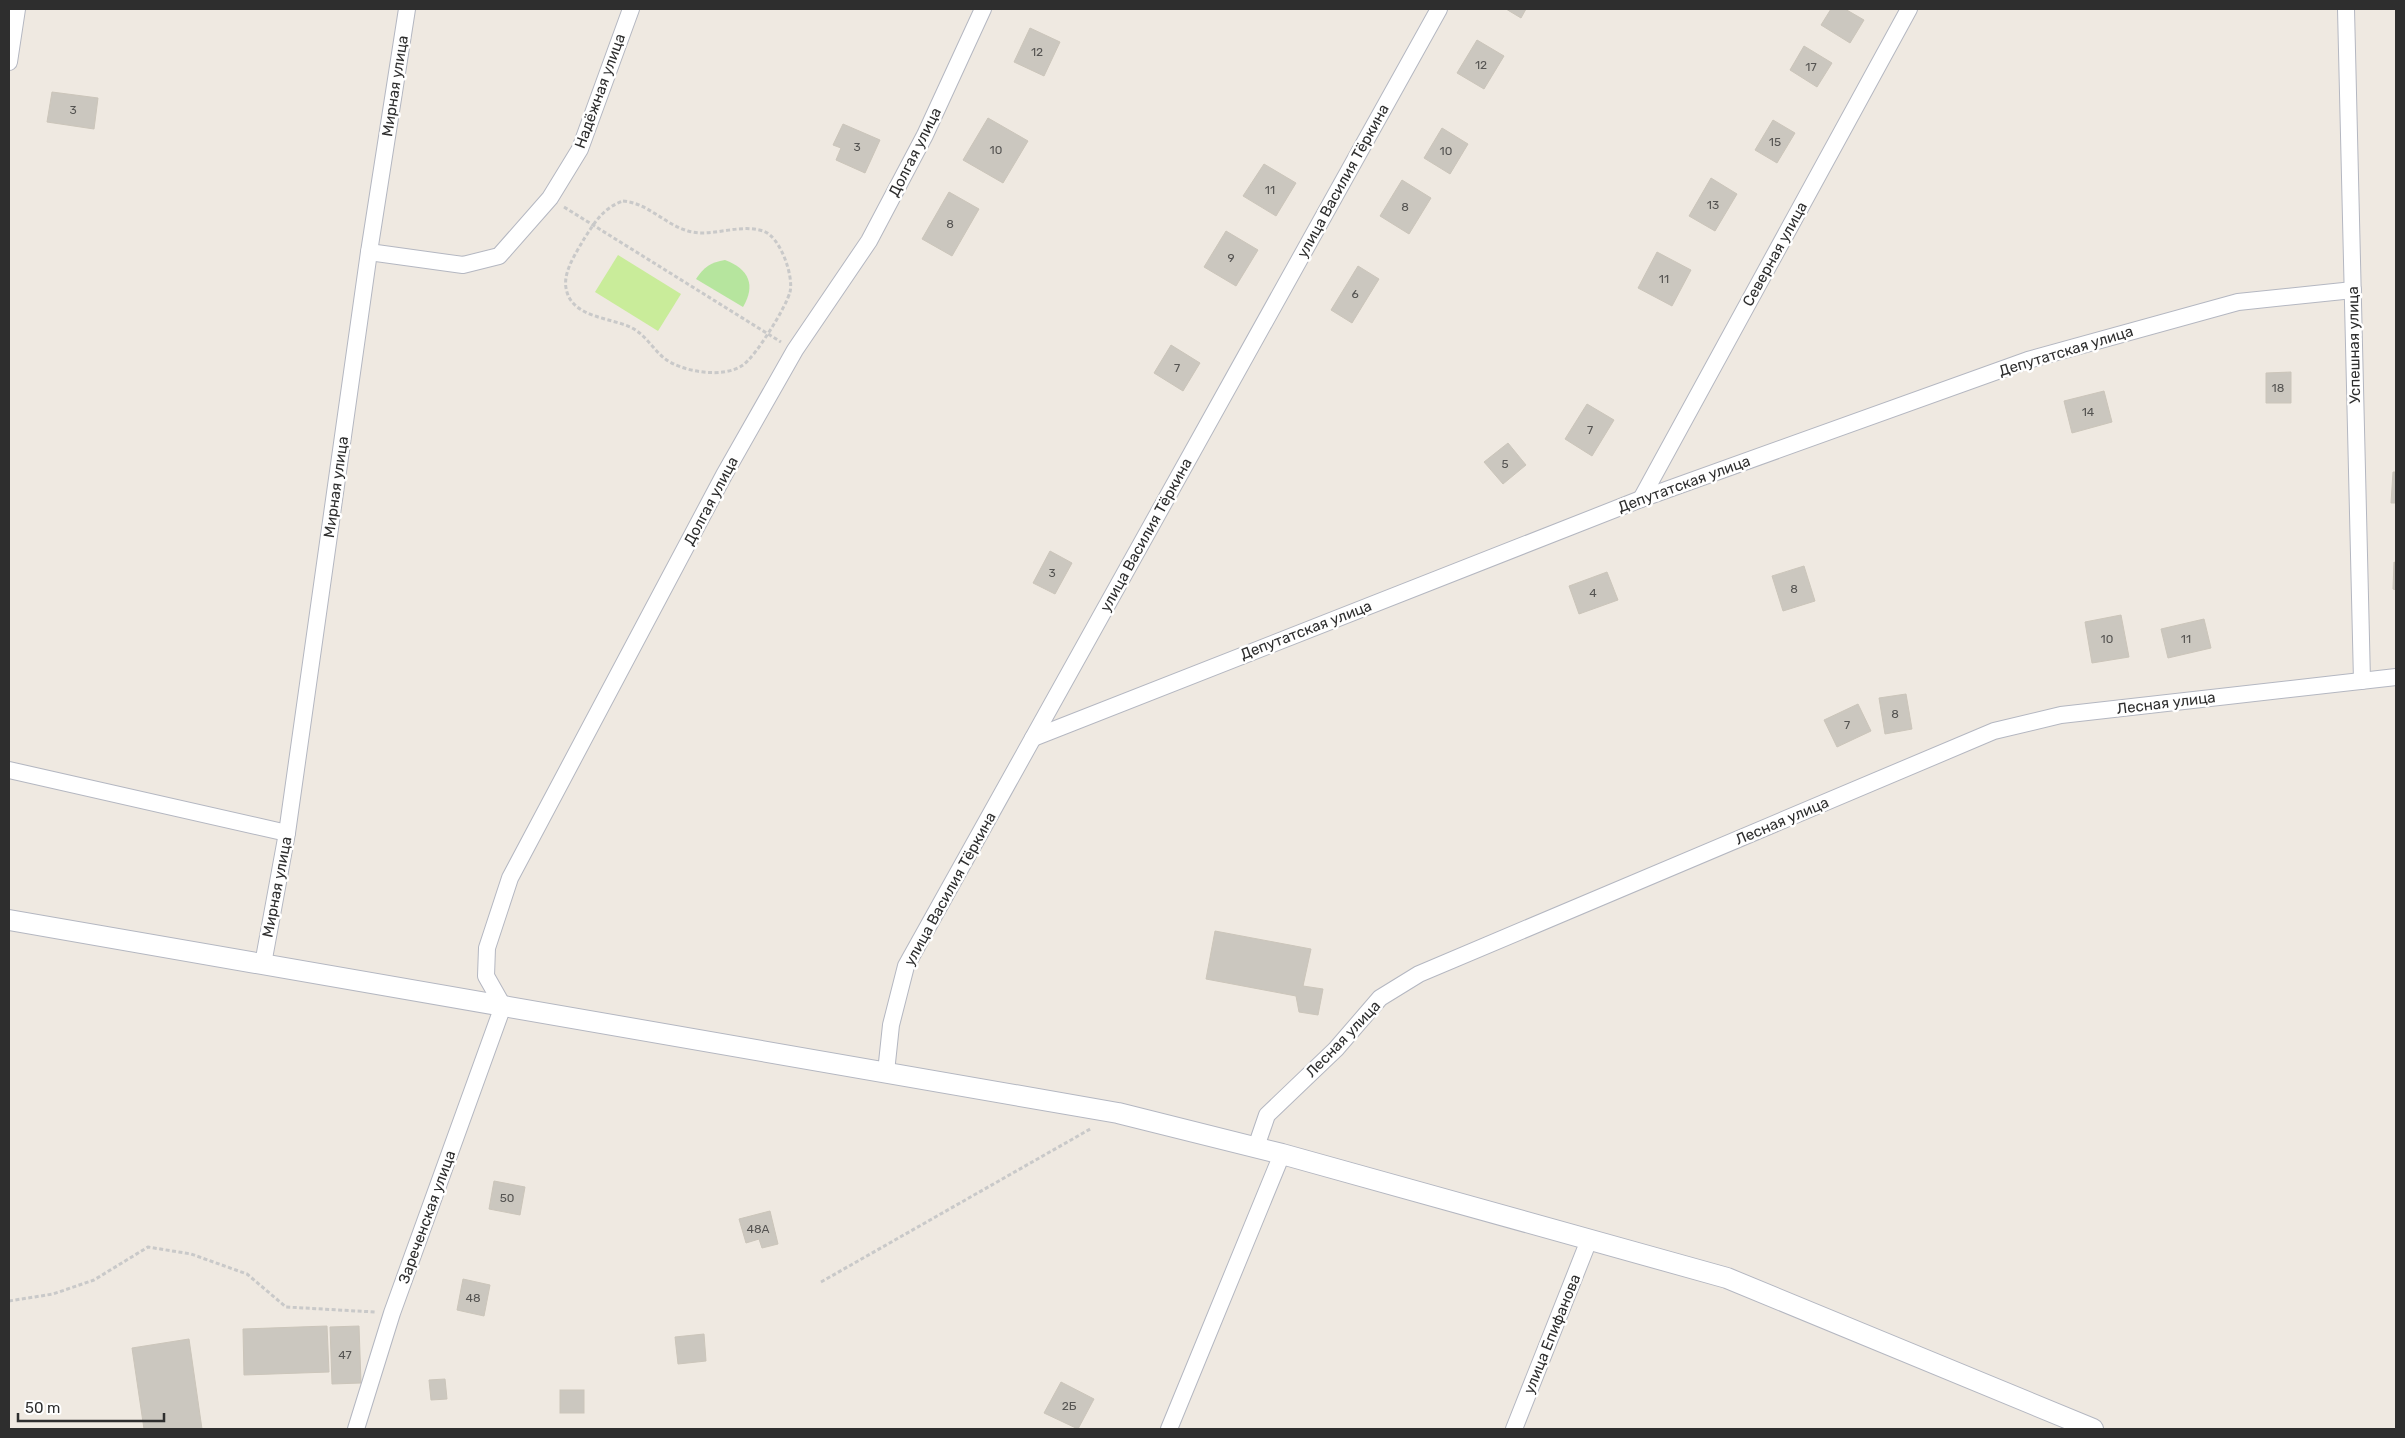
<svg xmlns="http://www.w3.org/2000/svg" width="2405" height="1438" font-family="Rubik,sans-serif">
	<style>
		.green { fill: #b6e59e }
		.pitch { fill: #c9ec9a }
		.building { fill: #cbc7bf; stroke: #cbc5ba }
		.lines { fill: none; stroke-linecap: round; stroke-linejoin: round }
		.minor-casing { stroke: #b4b7c1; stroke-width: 18 }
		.tertiary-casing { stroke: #b4b7c1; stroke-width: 22 }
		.path { stroke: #c9c9c9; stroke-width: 3; stroke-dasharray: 4 2.5; stroke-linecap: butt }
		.minor { stroke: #fff; stroke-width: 16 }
		.tertiary { stroke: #fff; stroke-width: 20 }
		.labels { text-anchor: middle; stroke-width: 5; stroke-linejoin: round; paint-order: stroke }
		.number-label { font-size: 12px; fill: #555452 }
		.street-label { font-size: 15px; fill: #2e2e2e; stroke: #fff }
	</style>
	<rect width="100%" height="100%" fill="#efe9e1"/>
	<path class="green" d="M725,260C749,269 756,285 743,307L696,279C704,267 711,262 725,260Z"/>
	<path class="pitch" d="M618,255L681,294L658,331L595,292Z"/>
	<g class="building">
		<path d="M1506,9H1526L1521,18Z"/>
		<path d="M1831,9H1845L1864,20L1850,43L1821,25Z"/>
		<path d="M1030,28L1060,42L1044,76L1014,62Z"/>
		<path d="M1477,40L1504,56L1484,89L1457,73Z"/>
		<path d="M1804,46L1832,63L1817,87L1790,70Z"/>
		<path d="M52,92L98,98L94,129L47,122Z"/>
		<path d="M988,118L1028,141L1003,183L963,160Z"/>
		<path d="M1773,120L1795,133L1777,163L1755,150Z"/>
		<path d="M843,124L880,140L865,173L836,160L841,148L833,145Z"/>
		<path d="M1442,128L1468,144L1450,174L1424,158Z"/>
		<path d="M1264,164L1296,183L1276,216L1243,196Z"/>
		<path d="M1711,178L1737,194L1715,231L1689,216Z"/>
		<path d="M1402,180L1431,198L1409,234L1380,216Z"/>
		<path d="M949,192L979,209L952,256L922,239Z"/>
		<path d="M1226,231L1258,250L1236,286L1204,267Z"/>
		<path d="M1657,252L1691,270L1672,306L1638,288Z"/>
		<path d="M1358,266L1379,279L1352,323L1331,310Z"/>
		<path d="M1171,345L1200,363L1183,391L1154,373Z"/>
		<path d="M2291,372V403H2266V373Z"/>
		<path d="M2104,391L2112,422L2072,433L2064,401Z"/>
		<path d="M1587,404L1614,420L1592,456L1565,439Z"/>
		<path d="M1508,443L1526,465L1503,484L1484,462Z"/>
		<path d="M2393,472H2396V503H2391Z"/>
		<path d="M1050,551L1072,563L1055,594L1033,583Z"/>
		<path d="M2394,562L2396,563V590L2393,589Z"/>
		<path d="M1804,566L1815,601L1783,611L1772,576Z"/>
		<path d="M1607,572L1618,600L1579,614L1569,586Z"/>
		<path d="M2121,615L2129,657L2092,663L2085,622Z"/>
		<path d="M2204,619L2211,648L2168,658L2161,629Z"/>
		<path d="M1906,694L1912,729L1885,734L1879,698Z"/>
		<path d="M1858,704L1871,731L1837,747L1824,720Z"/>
		<path d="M1215,931L1311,949L1303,986L1323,989L1318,1015L1299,1012L1296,996L1206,979Z"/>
		<path d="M494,1181L525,1187L520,1215L489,1209Z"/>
		<path d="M770,1211L778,1244L762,1248L759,1239L746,1243L739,1219Z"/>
		<path d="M463,1279L490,1285L484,1316L457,1310Z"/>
		<path d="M327,1326L329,1372L244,1375L243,1329Z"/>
		<path d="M359,1326L361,1383L332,1384L330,1327Z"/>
		<path d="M704,1334L706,1361L678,1364L675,1337Z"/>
		<path d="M189,1339L202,1429H144L132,1348Z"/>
		<path d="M445,1379L447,1399L431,1400L429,1380Z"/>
		<path d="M1061,1382L1094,1399L1078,1429L1044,1413Z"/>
		<rect x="560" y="1390" width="24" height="23"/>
	</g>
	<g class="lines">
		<g class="minor-casing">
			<g id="minor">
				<path d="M2346,9L2362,681"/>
				<path d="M9,62L17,9"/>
				<path d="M369,252L463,265L499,256L550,198L580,149L631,9"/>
				<path d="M1641,499L1909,9"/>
				<path d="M1033,738L1641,499L2028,360L2238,302L2353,290"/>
				<path d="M9,770L287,833"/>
				<path d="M263,964L287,833L369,252L407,9"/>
				<path d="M886,1072L891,1025L906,966L1439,9"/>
				<path d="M1256,1147L1267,1115L1336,1049L1380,998L1419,974L1994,731L2061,715L2396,677"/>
				<path d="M356,1429L392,1313L503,1006L486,976L487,948L510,878L724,475L795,350L869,241L925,135L983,9"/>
				<path d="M1169,1429L1282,1154"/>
				<path d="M1514,1429L1589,1240"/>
			</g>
		</g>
		<g class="tertiary-casing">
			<path id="tertiary" d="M9,920L1118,1113L1282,1154L1727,1278L2093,1429"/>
		</g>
		<g class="path">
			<path d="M623,201C648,203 664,224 688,231C712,238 738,223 763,231C780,236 794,276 790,292C786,307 756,356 743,365C724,379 681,372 664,358C653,349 647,337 634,329C613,317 571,319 566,288C563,272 576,253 584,239C595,222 603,208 623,201Z"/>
			<path d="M564,207L781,342"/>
			<path d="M821,1282L1092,1128"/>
			<path d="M9,1301L53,1294L94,1280L148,1247L191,1254L247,1274L286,1307L375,1312"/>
		</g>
		<use href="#minor" class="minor"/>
		<use href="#tertiary" class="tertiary"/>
	</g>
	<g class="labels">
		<g class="number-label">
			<text x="1037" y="56">12</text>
			<text x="1481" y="69">12</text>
			<text x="1811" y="71">17</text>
			<text x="73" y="114">3</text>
			<text x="1775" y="146">15</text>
			<text x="857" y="151">3</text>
			<text x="996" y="154">10</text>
			<text x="1446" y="155">10</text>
			<text x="1270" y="194">11</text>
			<text x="1713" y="209">13</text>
			<text x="1405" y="211">8</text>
			<text x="950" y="228">8</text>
			<text x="1231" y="262">9</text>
			<text x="1664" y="283">11</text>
			<text x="1355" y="298">6</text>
			<text x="1177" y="372">7</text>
			<text x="2278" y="392">18</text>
			<text x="2088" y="416">14</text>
			<text x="1590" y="434">7</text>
			<text x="1505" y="468">5</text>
			<text x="1052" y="577">3</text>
			<text x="1794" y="593">8</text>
			<text x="1593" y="597">4</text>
			<text x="2107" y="643">10</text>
			<text x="2186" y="643">11</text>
			<text x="1895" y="718">8</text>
			<text x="1847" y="729">7</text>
			<text x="507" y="1202">50</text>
			<text x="758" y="1233">48А</text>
			<text x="473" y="1302">48</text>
			<text x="345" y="1359">47</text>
			<text x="1069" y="1410">2Б</text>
		</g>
		<g class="street-label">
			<text transform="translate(395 86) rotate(-81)" y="5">Мирная улица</text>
			<text transform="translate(600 91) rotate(-70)" y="5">Надёжная улица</text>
			<text transform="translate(915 152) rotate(-63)" y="5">Долгая улица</text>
			<text transform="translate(1343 181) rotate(-61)" y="5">улица Василия Тёркина</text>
			<text transform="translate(1775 254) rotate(-61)" y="5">Северная улица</text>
			<text transform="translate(2354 345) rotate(-91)" y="5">Успешная улица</text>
			<text transform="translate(2066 351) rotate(-17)" y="5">Депутатская улица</text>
			<text transform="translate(1684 484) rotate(-20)" y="5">Депутатская улица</text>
			<text transform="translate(336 487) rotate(-82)" y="5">Мирная улица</text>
			<text transform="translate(711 501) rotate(-62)" y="5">Долгая улица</text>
			<text transform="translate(1146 535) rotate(-61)" y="5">улица Василия Тёркина</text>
			<text transform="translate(1306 630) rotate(-21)" y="5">Депутатская улица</text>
			<text transform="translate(2166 703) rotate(-7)" y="5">Лесная улица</text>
			<text transform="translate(1782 821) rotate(-23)" y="5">Лесная улица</text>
			<text transform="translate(277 887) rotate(-79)" y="5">Мирная улица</text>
			<text transform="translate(950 889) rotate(-61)" y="5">улица Василия Тёркина</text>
			<text transform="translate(1343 1039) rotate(-46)" y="5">Лесная улица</text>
			<text transform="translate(427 1217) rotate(-70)" y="5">Зареченская улица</text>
			<text transform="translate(1552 1334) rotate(-68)" y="5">улица Епифанова</text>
		</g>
	</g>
	<rect width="2405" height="1438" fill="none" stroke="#2e2e2e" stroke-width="20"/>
	<path d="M18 1413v8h146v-8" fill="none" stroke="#2e2e2e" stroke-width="2.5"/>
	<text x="25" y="1413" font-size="15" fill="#2e2e2e" stroke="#ffffff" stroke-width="4" paint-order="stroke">50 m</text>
</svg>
